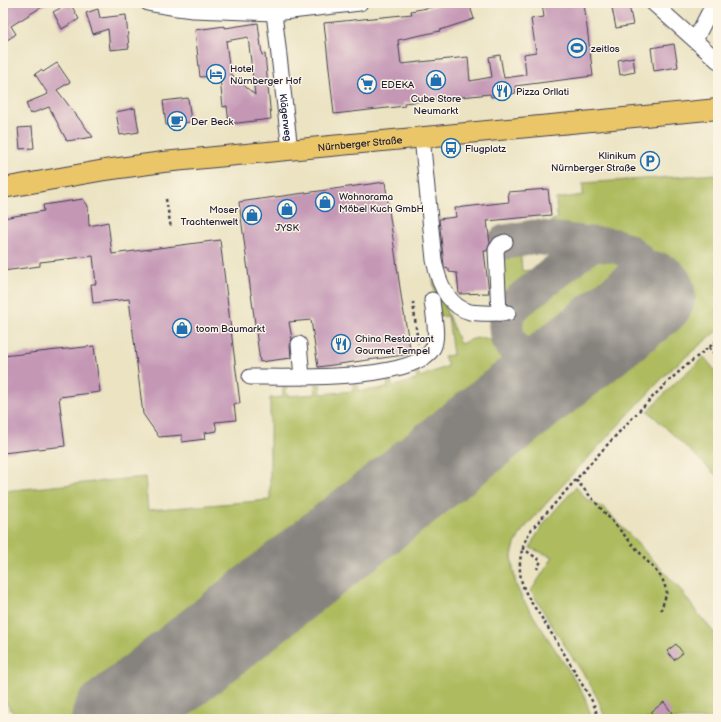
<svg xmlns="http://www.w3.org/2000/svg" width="721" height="722" font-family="'Balsamiq Sans',sans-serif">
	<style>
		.green { fill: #aebc5e; stroke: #686f4c }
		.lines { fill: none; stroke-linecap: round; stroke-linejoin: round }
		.taxiway { stroke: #86827e; stroke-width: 35 }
		.runway { stroke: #86827e; stroke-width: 87 }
		.building { fill: #c497b5; fill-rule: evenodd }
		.minor-casing { stroke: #403f4f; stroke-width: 17 }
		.major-casing { stroke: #403f4f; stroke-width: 22 }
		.path { stroke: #403f4f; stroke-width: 2.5; stroke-dasharray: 3 3; stroke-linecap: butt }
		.minor { stroke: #fff; stroke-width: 15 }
		.major { stroke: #ebc669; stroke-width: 20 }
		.labels { text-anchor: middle; stroke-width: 3; stroke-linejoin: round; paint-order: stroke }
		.poi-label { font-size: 10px; fill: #22223b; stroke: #fcf5e5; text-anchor: start }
		.street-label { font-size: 10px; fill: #22223b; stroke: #fcf5e5 }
	</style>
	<rect width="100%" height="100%" fill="#fcf5e5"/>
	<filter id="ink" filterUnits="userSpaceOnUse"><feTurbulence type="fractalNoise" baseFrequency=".025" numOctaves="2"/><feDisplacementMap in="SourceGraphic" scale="8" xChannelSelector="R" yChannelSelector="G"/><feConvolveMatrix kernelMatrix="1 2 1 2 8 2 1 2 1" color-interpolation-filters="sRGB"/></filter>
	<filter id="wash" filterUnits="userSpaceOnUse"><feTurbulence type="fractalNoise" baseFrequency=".012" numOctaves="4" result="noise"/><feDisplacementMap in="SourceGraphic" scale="16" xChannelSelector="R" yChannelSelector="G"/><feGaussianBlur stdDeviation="0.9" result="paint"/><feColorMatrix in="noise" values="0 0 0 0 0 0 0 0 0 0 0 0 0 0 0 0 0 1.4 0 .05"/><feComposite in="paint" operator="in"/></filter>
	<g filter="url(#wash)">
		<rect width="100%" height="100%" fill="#ebe3c2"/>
		<g class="green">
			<path d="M718,174V330L669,371L569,478L522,531L515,544L512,556L513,569L516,585L523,600L575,680L585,698L592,719H132L670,295L642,259L627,244L615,242L553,235L552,220L557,219L556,199L583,195V183Z"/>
			<path d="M549,244L578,247L503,306L498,251L520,247L522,271L551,268Z"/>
			<path d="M597,249C617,248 627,255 640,270C643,274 646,279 644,284C642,291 635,296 630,301L555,358C549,362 543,366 535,364C528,362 516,343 514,335C513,330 513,322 515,317C521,301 580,255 597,249Z"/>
			<path d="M433,279L460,344C467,341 476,337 484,338C497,338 519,359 522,372C523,377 520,383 518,387L98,719H17L3,698V491L145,477L148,510L270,500V398L283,397V386H286L287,396L316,394L315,384H320L321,394L354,391V381H358L359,391L388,388L387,378H390L393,387L417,379L414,370L417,368L420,377L448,366L444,356L453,355L448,316L438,317Z"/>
			<path d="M704,357L718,374V477L648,411L678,380Z"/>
			<path d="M576,487L586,499L605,509L680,589L698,614L718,637V719H605C598,691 580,670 565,646C553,628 542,609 531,591L553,557L530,548C540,524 559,506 576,487Z"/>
		</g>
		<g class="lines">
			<g class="taxiway">
				<path d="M505,242L534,237L591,244"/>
				<path d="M541,384L508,339C502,318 508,310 524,297L591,244C600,245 610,244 619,247C635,252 656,277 652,295"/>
			</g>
			<path class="runway" d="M115,719L652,295"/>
		</g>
		<g id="blocks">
			<g class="building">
				<path d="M3,3H48L11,26L16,34L3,43Z"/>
				<path d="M70,3L79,19L62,29L53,12Z"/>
				<path d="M453,3H469L474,19L440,30V31L398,40L401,64L468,57L470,81L492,77L489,57L500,55L504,78L526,75L524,54L536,52L531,19L544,17L542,3H584L593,76L515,86L516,93L491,97L490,94L404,103L405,106L334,114L324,23L412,14L411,11Z"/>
				<path d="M629,5L633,25L616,28L612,8Z"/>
				<path d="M98,9L100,18L126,15L129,48L110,50L108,29L93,34L86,13Z"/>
				<path d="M258,23L262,55L265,54L271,119L229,124L227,106L223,107L220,79L212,80V76L200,77L195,30L225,26V28ZM248,37L255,95L230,73L226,41Z"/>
				<path d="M674,44L678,67L654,71L651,48Z"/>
				<path d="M633,57L635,72L620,75L618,60Z"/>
				<path d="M57,63L70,82L57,90L93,137L67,141L49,107L30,114L26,103L48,94L35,74L41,70L43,72Z"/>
				<path d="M188,98L191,122L166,125L163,101Z"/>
				<path d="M135,108L139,132L120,135L116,112Z"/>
				<path d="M32,127L34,148L20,149L18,128Z"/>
				<path d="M385,182L402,302L411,354L318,367L311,320L289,322L292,339L290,345L291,358L260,362L239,202Z"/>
				<path d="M548,189L551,215L487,221L490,243L487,251H484L489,293L459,294L457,273L449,272V269L445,268L444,266L439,219L456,217L455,208L509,202L508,192Z"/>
				<path d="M83,199L88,206L89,226L108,222L112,254L220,240L240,403L234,404L236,420L215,422L217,431L204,433L205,439L182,442V435L159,437L143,414L129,299L93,303L91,284H96L93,256L40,262V266L3,271V218L44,211L43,205Z"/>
				<path d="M94,346L100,392L59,397L65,446L3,453V356Z"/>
				<path d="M676,644L683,653L674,660L667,651Z"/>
				<path d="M664,702L672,713L664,719H656L651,712Z"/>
			</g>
		</g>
	</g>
	<g filter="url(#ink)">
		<use href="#blocks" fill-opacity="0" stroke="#403f4f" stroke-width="1"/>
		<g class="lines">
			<g class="minor-casing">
				<g id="minor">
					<path d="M148,3L177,8L193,10L274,13L360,3"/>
					<path d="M653,3L718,61"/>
					<path id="s1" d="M274,13L290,150"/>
					<path d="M695,40L714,3"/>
					<path d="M422,137L434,260C438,281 447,306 470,312C482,314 496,313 508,313"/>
					<path d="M499,313L496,250L500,244L505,242"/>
					<path d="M299,344L302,377"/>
					<path d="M250,377C286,377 415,382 433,348C439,337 433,313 432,300"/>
				</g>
			</g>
			<g class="major-casing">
				<g id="major">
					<path id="s2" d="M3,188L105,170L163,162L718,109"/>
				</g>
			</g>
			<g class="path">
				<path d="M166,199L171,228"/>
				<path d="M413,302L418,344"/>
				<path d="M709,347L715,355"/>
				<path d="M576,480L662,578L667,592L661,610"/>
				<path d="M522,548L541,561L537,569"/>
				<path d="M597,719C597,706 589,696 583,686C571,664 558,644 545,623C537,610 526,597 522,583C517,565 521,546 531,530C577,479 622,426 671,379C686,365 702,353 718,340"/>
			</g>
			<use href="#minor" class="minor"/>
			<use href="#major" class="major"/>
		</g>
	</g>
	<defs>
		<g id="stadium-ring" transform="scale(1)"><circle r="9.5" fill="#fcf5e5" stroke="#1f6fb2" stroke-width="1.5"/><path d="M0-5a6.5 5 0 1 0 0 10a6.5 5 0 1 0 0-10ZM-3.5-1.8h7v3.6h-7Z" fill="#1f6fb2"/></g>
		<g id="hotel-ring" transform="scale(1)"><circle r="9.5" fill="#fcf5e5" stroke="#1f6fb2" stroke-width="1.5"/><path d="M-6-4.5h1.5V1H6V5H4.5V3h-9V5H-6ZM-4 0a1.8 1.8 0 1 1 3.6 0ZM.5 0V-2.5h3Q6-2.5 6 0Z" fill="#1f6fb2"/></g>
		<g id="shop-ring" transform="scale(1)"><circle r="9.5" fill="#fcf5e5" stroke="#1f6fb2" stroke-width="1.5"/><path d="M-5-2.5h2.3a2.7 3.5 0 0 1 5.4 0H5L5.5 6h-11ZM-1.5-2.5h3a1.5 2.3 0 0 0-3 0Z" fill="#1f6fb2"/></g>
		<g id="supermarket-ring" transform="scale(1)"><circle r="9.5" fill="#fcf5e5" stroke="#1f6fb2" stroke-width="1.5"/><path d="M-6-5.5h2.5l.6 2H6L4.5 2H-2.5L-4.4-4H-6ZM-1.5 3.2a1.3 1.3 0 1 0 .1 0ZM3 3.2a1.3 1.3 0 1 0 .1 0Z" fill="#1f6fb2"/></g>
		<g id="restaurant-ring" transform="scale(1)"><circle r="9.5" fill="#fcf5e5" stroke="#1f6fb2" stroke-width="1.5"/><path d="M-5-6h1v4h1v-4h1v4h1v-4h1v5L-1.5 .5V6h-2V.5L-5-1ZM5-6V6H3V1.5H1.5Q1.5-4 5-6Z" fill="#1f6fb2"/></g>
		<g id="cafe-ring" transform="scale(1)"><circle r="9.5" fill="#fcf5e5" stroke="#1f6fb2" stroke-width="1.5"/><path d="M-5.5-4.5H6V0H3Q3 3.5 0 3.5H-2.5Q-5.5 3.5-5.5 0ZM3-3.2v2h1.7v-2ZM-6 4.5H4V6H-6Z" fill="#1f6fb2"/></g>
		<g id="bus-ring" transform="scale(1)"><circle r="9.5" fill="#fcf5e5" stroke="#1f6fb2" stroke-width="1.5"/><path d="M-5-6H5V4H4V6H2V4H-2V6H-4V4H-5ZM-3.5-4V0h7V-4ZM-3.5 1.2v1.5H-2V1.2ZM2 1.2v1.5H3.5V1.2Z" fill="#1f6fb2"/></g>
		<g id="parking-ring" transform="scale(1)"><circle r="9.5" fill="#fcf5e5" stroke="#1f6fb2" stroke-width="1.5"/><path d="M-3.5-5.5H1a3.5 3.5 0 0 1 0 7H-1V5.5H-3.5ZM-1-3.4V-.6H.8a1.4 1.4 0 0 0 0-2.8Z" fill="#1f6fb2"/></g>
	</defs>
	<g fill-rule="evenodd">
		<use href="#stadium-ring" x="577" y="48"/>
		<use href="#hotel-ring" x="216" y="74"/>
		<use href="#shop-ring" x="436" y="80"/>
		<use href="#supermarket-ring" x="367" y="84"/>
		<use href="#restaurant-ring" x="502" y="91"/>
		<use href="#cafe-ring" x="177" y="121"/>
		<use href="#bus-ring" x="451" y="148"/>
		<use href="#parking-ring" x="650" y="161"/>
		<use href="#shop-ring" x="325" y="202"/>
		<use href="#shop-ring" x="287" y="209"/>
		<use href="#shop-ring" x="252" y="215"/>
		<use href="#shop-ring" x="182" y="328"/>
		<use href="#restaurant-ring" x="341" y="344"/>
	</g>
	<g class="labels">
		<g class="poi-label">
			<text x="591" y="52">zeitlos</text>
			<text x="230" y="72">Hotel<tspan x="230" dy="12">Nürnberger Hof</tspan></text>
			<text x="381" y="88">EDEKA</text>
			<text x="516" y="95">Pizza Orllati</text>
			<text x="436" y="102" text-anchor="middle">Cube Store<tspan x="436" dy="12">Neumarkt</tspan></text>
			<text x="191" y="125">Der Beck</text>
			<text x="465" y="152">Flugplatz</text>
			<text x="636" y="159" text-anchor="end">Klinikum<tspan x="636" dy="12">Nürnberger Straße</tspan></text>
			<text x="339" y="200">Wohnorama<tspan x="339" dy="12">Möbel Kuch GmbH</tspan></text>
			<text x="238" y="213" text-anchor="end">Moser<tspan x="238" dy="12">Trachtenwelt</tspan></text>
			<text x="287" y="231" text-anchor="middle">JYSK</text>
			<text x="196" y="332">toom Baumarkt</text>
			<text x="355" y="342">China Restaurant<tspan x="355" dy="12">Gourmet Tempel</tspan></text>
		</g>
		<g class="street-label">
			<text dy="4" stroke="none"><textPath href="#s1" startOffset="105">Klägerweg</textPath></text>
			<text dy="4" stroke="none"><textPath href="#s2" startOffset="360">Nürnberger Straße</textPath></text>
		</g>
	</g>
	<rect width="721" height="722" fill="none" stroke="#fcf5e5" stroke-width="16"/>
</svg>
